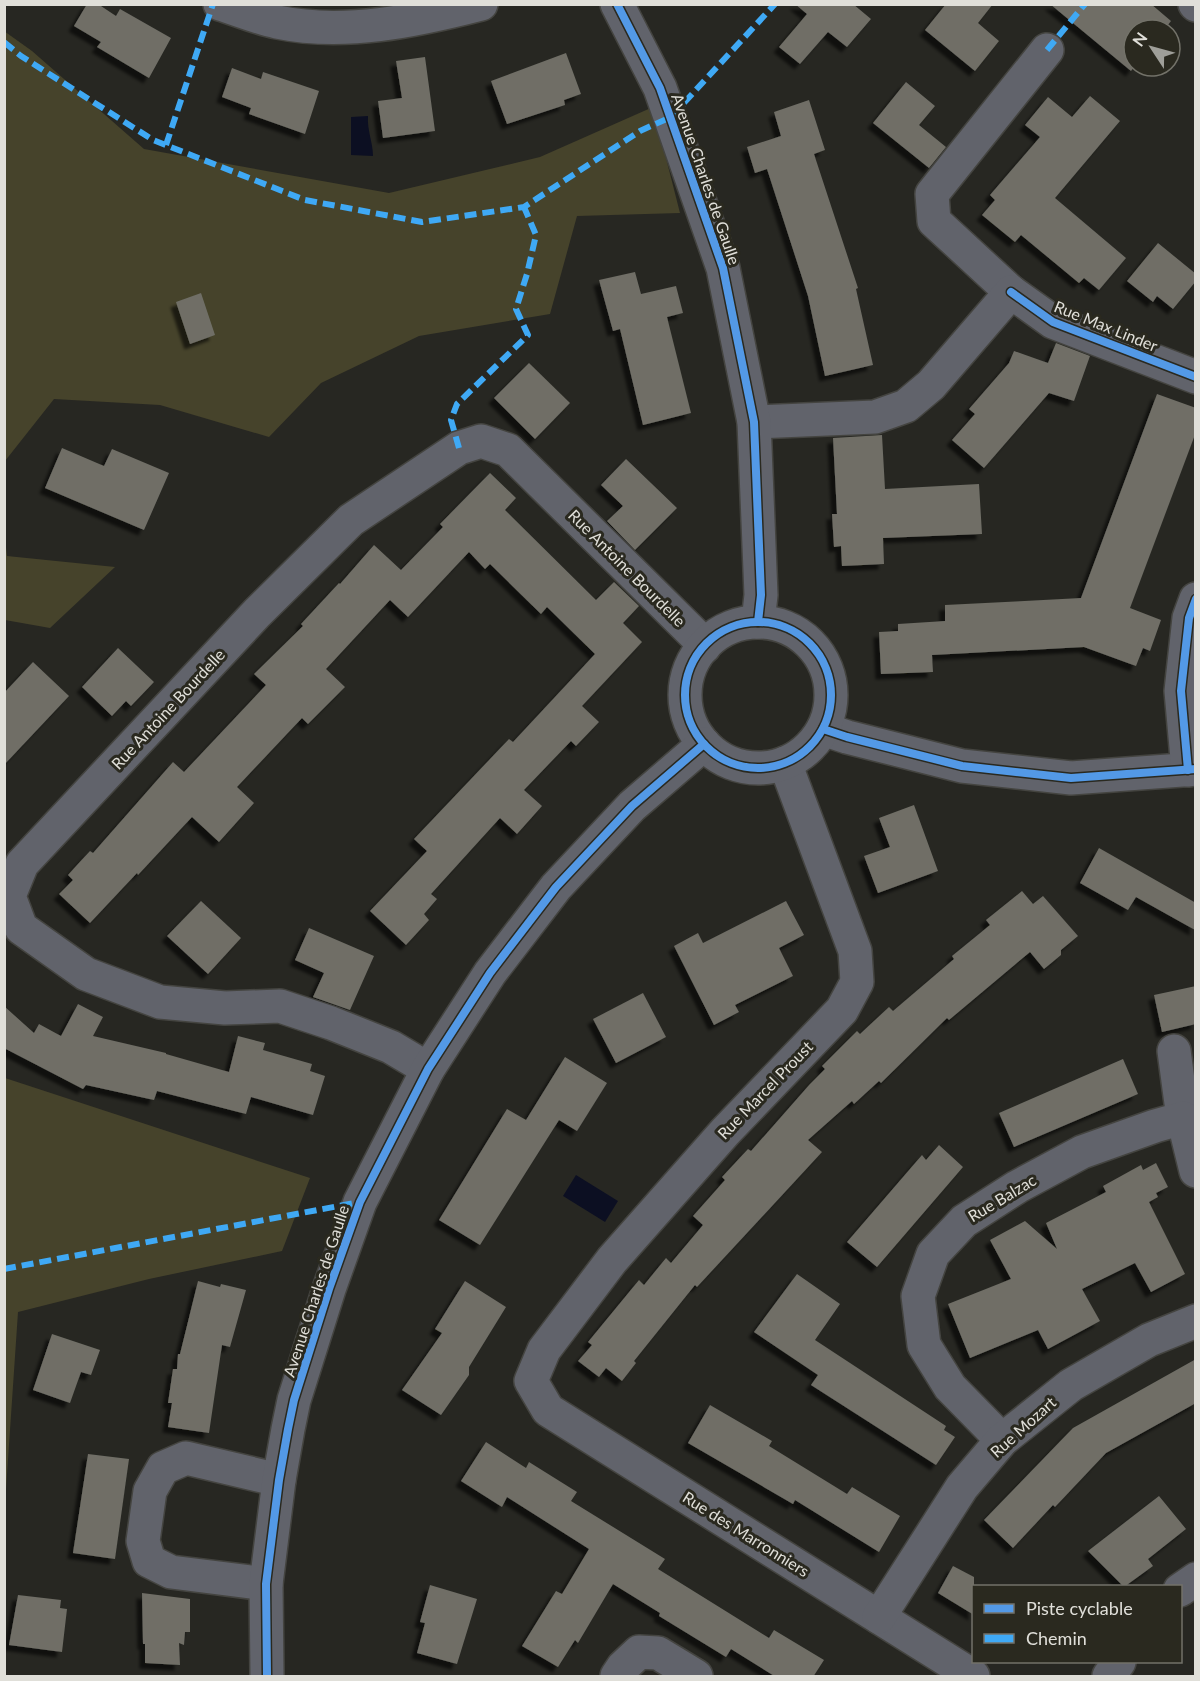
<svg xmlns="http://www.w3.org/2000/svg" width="1200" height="1681" font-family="Lato,sans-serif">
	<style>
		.green { fill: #46432b }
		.water { fill: #0c0f22 }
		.building { fill: #6f6e66; filter: url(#shadow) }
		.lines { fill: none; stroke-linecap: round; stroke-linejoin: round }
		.minor-casing { stroke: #444440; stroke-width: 36 }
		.tertiary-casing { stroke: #444440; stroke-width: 36 }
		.minor { stroke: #61636b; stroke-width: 33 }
		.tertiary { stroke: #61636b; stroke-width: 33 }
		.quiet { stroke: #3fa9f5; stroke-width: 6; stroke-dasharray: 12 6; stroke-linecap: butt }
		.cycleway-casing { stroke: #2a291f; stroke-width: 11 }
		.cycleway { stroke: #5399e6; stroke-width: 8 }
		.labels { text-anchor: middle; stroke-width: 6; stroke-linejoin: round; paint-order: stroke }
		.street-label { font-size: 16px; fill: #e0dfd9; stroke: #2a291f }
	</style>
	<defs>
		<filter id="shadow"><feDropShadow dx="-5.5" dy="5.5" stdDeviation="1.5" flood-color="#0009"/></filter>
	</defs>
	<rect width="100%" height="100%" fill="#272722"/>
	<g class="green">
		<path d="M4,31L32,51L144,149L389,193L540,157L653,107L680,213L577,216L550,314L419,336L321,383L269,437L160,405L54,399L5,461Z"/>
		<path d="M4,530L7,556L115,567L50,628L5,620Z"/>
		<path d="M5,1078L310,1178L282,1251L149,1279L18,1312L5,1504Z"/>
	</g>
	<g class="water">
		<path d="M368,116C367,131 373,142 373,156L351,155V117Z"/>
		<path d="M576,1175L618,1201L605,1222L563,1196Z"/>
	</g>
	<g class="building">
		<path d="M87,4H98L116,16L120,9L171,38L149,78L97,47L101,42L74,26Z"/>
		<path d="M795,4H853L871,19L847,47L828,32L800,64L779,47L807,14Z"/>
		<path d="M946,4H993L978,23L999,41L975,71L925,30Z"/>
		<path d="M1050,4H1151L1171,21L1164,30H1134L1135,66L1131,71Z"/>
		<path d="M566,53L581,94L564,100L565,105L507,124L491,81Z"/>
		<path d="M425,57L435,131L383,138L378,101L402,98L396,61Z"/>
		<path d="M232,68L261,79L263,72L319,91L305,134L249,114L251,108L222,97Z"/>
		<path d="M906,82L935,106L919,125L946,147L929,168L873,123Z"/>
		<path d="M1090,96L1120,121L1055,198L1126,258L1099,290L1084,278L1079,283L1021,235L1015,242L982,215L995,200L990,195L1040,137L1025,125L1048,97L1072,117Z"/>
		<path d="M809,100L825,150L814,154L858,288L856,289L873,365L825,376L808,296L767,169L755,173L747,147L781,136L774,112Z"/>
		<path d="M1158,243L1196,274V281L1173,309L1157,296L1153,302L1127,281Z"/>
		<path d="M635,272L641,294L676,286L683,313L667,317L691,413L643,425L620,329L613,331L599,280Z"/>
		<path d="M201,293L215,335L190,344L176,302Z"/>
		<path d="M1056,343L1090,356L1074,401L1049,393L984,468L952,440L975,414L969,409L1009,363L1014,351L1048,363Z"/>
		<path d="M529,363L570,403L535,439L494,398Z"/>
		<path d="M1157,394L1196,408V432L1130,608L1161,620L1150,651L1143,648L1136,666L1084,647L932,655L933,672L881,674L879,632L898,631V624L945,621V605L1081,598Z"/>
		<path d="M882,435L885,489L979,484L982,534L883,538L884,564L842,566L841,546L834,547L832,514H837L833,438Z"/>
		<path d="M62,448L104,466L112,449L169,473L144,530L45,488Z"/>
		<path d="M626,459L677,508L635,550L607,521L623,506L601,485Z"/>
		<path d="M490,473L516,498L505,510L596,600L614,582L639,606L623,623L642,642L582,706L599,722L576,746L571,741L524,790L542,806L517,834L500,818L431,894L437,899L424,914L429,920L406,945L370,911L427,851L414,839L509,739L513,742L595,654L547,607L541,614L490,564L485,569L469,552L408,617L390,600L326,669L345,687L308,724L302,718L237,787L254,803L219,842L192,817L138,875L137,873L90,923L59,894L73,880L68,875L77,865L90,851L93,853L173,762L184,772L266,685L254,674L303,626L301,624L339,583L340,584L374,545L401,570L443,527L440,524Z"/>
		<path d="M118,648L154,682L131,706L126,701L112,716L82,687Z"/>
		<path d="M33,662L69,696L4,765V693Z"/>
		<path d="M914,805L938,871L878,893L864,856L890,847L879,818Z"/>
		<path d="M1099,848L1196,903L1195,930L1136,897L1128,910L1080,883Z"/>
		<path d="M1022,891L1033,904L1043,896L1078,936L1061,950V955L1044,969L1030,952L949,1020L947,1018L881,1083L879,1081L854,1104L852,1101L808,1140L822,1152L697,1287L695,1285L634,1361L636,1363L622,1381L606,1368L599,1377L578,1361L592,1345L588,1342L639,1280L644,1285L666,1258L671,1263L703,1225L693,1216L725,1180L722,1177L748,1149L751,1151L810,1084L825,1069L822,1066L857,1031L860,1034L889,1007L893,1011L954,959L952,956L990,925L986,920Z"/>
		<path d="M201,901L241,938L208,974L167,936Z"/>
		<path d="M786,901L804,935L779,948L793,976L735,1005L739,1012L714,1025L674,946L698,933L703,943Z"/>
		<path d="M309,928L374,956L350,1010L313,997L324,973L295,960Z"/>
		<path d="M1196,986V1024L1162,1032L1154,995Z"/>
		<path d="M643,993L666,1037L616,1063L593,1019Z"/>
		<path d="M78,1004L103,1017L93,1036L166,1053V1054L229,1072L238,1036L265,1043L263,1050L312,1064L310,1071L325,1076L313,1115L251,1097L246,1114L157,1091L154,1100L86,1085L83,1089L4,1048V1006L34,1033L39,1024L61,1036Z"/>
		<path d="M565,1057L607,1083L577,1131L559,1120L480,1245L439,1220L507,1109L526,1120Z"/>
		<path d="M1123,1059L1138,1094L1014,1147L999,1113Z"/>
		<path d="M939,1145L963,1167L877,1267L847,1242L922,1155L926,1160Z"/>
		<path d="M1156,1163L1168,1187L1156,1193L1158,1197L1149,1202L1185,1274L1151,1292L1135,1263L1082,1289L1100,1321L1048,1349L1038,1330L970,1358L948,1304L1011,1279L990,1240L1025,1221L1057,1249L1046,1223L1106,1192L1103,1186L1141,1165L1143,1170Z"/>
		<path d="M797,1274L840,1304L815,1340L946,1426L944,1430L955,1437L936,1465L811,1385L818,1375L754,1332Z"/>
		<path d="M198,1281L220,1287L221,1284L246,1290L230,1347L222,1345L209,1433L168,1427L172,1403H168L173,1369H177L178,1354H180Z"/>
		<path d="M465,1281L506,1307L469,1367V1375L441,1415L402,1390L442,1333L435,1329Z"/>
		<path d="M52,1334L100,1350L91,1375L81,1372L70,1403L33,1390Z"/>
		<path d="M1196,1359V1403L1106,1453L1055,1507L1053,1505L1013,1548L984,1520L1073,1428Z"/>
		<path d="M710,1405L772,1441L769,1446L847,1494L852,1487L900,1516L879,1552L795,1500L793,1504L688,1443Z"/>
		<path d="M486,1442L526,1468L529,1462L577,1492L571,1501L665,1559L658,1569L769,1638L774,1630L824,1660L813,1677H776L731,1649L726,1657L659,1616L660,1613L613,1584L578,1643L575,1640L558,1667L522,1646L556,1591L562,1594L589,1549L507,1497L502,1507L461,1481Z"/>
		<path d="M88,1454L129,1459L115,1559L73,1553Z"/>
		<path d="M1159,1496L1186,1529L1148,1559L1153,1566L1124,1587L1088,1551Z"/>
		<path d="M953,1566L974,1577V1615L938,1593Z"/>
		<path d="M430,1585L477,1599L457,1664L417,1653L425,1623L420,1622Z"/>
		<path d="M142,1593L190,1599V1632H185L184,1645L179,1643L180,1665L145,1663V1644H143Z"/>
		<path d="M18,1595L61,1600L60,1608L67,1609L62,1652L9,1645Z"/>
	</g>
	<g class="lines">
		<g class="minor-casing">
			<g id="minor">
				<path d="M220,4C239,10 258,18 277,22C344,36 415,21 481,4"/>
				<path d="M1195,4L1196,5"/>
				<path d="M1047,50L932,194L934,221L1011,292L1053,322L1196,377"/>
				<path d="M754,422L875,417L906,406L931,385L1011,292"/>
				<path d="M823,729L847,737L962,766L1071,778L1196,769"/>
				<path d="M785,763L855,951L857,982L842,1010L725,1132L612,1260L544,1350L531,1381L548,1410L973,1676"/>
				<path d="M1188,770L1181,691L1189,618L1196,599"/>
				<path d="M1174,1051L1183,1118"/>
				<path d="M428,1069L391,1047L331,1023L280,1006L225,1008L160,1002L86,974L21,928L9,896L22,864L257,613L351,520L459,448L481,441L508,450L696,636L704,647"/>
				<path d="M1002,1440L950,1387L924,1345L918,1296L933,1254L964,1221L1017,1187L1082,1152L1155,1126L1183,1118L1196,1171"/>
				<path d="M266,1584L171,1572L149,1561L143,1541L150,1491L163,1468L186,1458L279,1480"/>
				<path d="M1180,1590L1196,1579"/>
				<path d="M879,1617L962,1487L1002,1440L1071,1385L1149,1340L1196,1321"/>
				<path d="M617,1676L623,1667L639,1652L658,1653L696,1676"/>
				<path d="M1109,1676L1119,1662"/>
			</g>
		</g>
		<g class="tertiary-casing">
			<g id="tertiary">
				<path d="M617,4L660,88L723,268L754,422L761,595L758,622"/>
				<circle cx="758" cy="695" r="73"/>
				<path d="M267,1676L266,1584L279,1480L288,1429L294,1400L329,1289L360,1202L428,1069L490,973L556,887L632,806L704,744"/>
			</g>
		</g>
		<use href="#minor" class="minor"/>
		<use href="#tertiary" class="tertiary"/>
		<g class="quiet">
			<path d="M4,42L21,56L153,140L305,200L422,222L524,207L640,131L671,117L775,4"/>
			<path d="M1047,50L1085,4"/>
			<path d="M166,145L213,4"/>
			<path d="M459,448L451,420L457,404L528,335L516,309L527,274L536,235L524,207"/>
			<path d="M4,1269L360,1202"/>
		</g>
		<g class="cycleway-casing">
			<g id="cycleway">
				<path d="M617,4L660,88L723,268L754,422L761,595L758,622"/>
				<path d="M1011,292L1053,322L1196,377"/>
				<circle cx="758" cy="695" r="73"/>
				<path d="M823,729L847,737L962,766L1071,778L1196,769"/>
				<path d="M1188,770L1181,691L1189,618L1196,599"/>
				<path d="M267,1676L266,1584L279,1480L288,1429L294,1400L329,1289L360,1202L428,1069L490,973L556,887L632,806L704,744"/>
			</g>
		</g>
		<use href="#cycleway" class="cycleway"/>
	</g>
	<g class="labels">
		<g class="street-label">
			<text transform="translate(706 179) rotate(71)" y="6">Avenue Charles de Gaulle</text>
			<text transform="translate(1106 326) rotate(22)" y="6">Rue Max Linder</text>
			<text transform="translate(627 568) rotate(45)" y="6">Rue Antoine Bourdelle</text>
			<text transform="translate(168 709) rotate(-47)" y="6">Rue Antoine Bourdelle</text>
			<text transform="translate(765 1090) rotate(-46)" y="6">Rue Marcel Proust</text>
			<text transform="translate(1002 1198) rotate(-31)" y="6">Rue Balzac</text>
			<text transform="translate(316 1291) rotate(-72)" y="6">Avenue Charles de Gaulle</text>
			<text transform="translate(1023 1427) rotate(-42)" y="6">Rue Mozart</text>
			<text transform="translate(746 1534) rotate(32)" y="6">Rue des Marronniers</text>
		</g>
	</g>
	<rect width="1200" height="1681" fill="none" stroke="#e0dfd9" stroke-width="12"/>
	<rect x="972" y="1585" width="210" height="78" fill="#2a291f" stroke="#737269" stroke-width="1.5"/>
	<rect x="984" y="1604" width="30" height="9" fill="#5399e6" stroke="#737269" stroke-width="1.5"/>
	<text x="1026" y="1615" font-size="18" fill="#e0dfd9">Piste cyclable</text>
	<rect x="984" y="1634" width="30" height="9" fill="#3fa9f5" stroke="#737269" stroke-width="1.5"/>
	<text x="1026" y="1645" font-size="18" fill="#e0dfd9">Chemin</text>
	<g transform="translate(1152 48) rotate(306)"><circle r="28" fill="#2a291f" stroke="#737269" stroke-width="1.5"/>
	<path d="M0-4.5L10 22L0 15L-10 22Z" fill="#9f9f99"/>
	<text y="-9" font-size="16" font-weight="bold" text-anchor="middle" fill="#e0dfd9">N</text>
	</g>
</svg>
